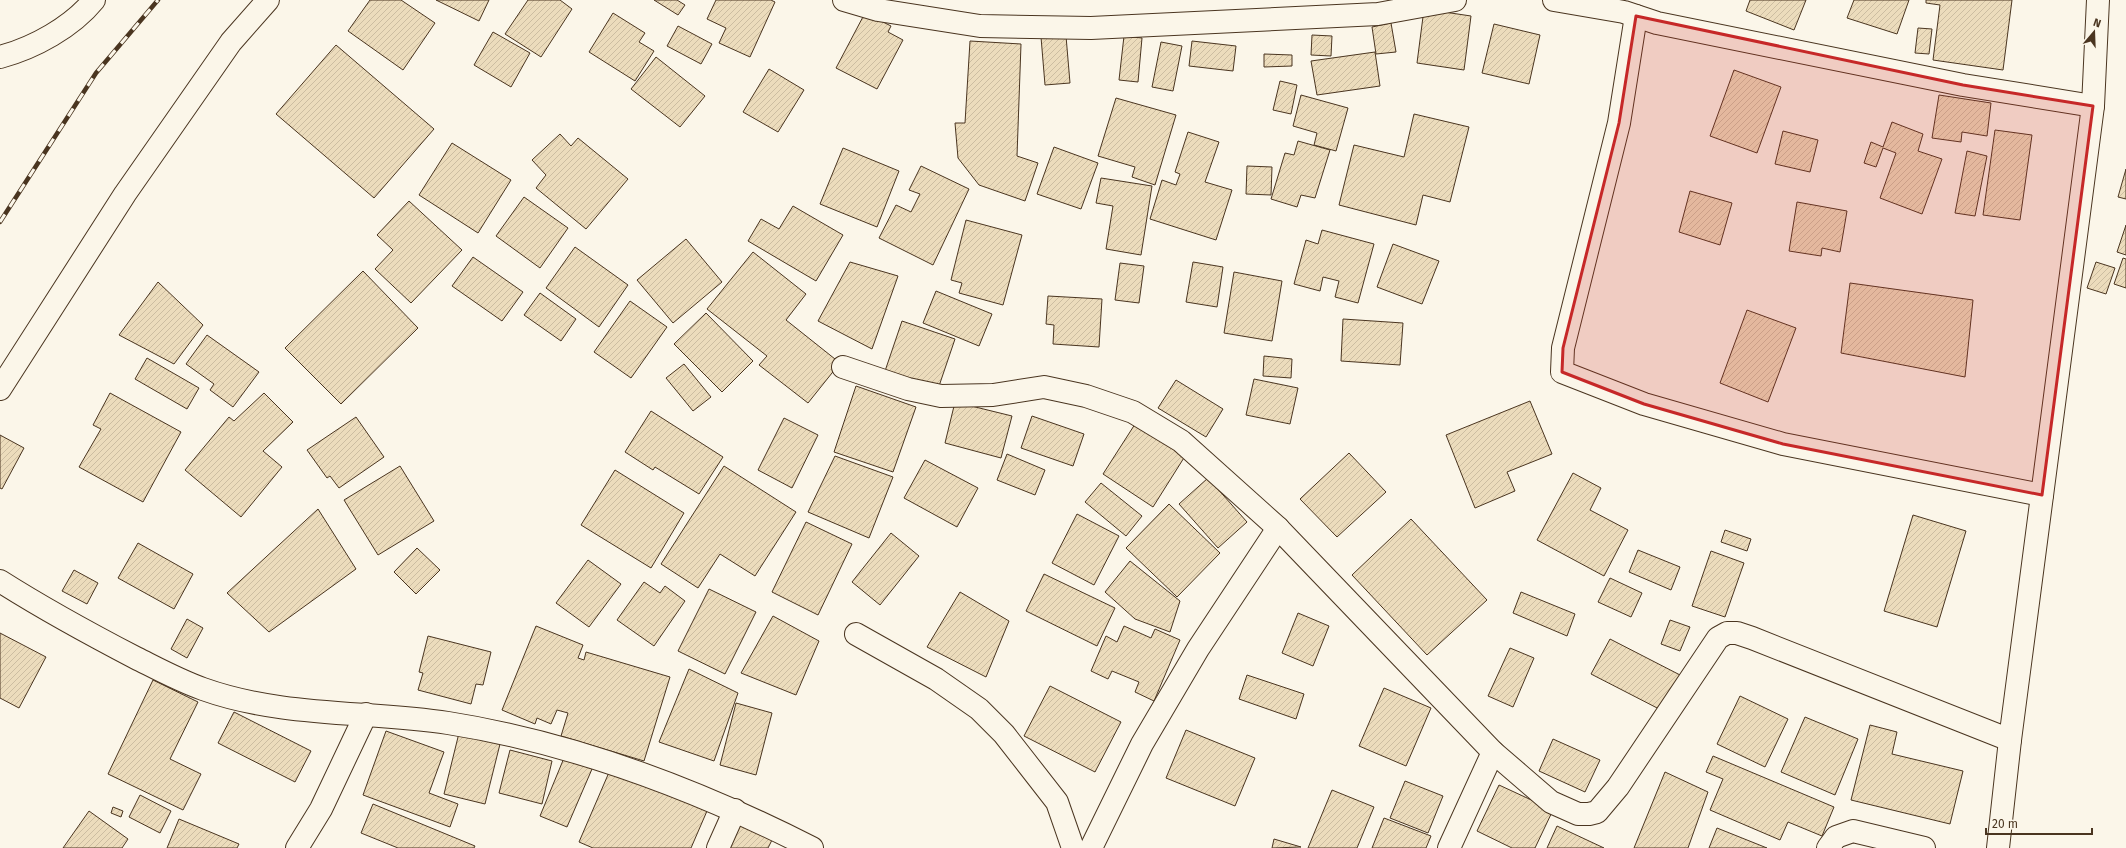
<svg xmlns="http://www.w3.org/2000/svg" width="2126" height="848" font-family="'Fira Sans',sans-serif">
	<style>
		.building { fill: url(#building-hatch); stroke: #4a3520 }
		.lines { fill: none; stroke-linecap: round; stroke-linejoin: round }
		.minor-casing { stroke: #4a3520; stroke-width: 24 }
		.minor { stroke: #fbf6e9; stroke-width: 22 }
		.rail-casing { stroke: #4a3520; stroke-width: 4.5 }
		.rail { stroke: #fbf6e9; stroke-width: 3; stroke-dasharray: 9; stroke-linecap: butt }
		.marked { fill: #c62828; fill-opacity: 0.2; stroke: #c62828; stroke-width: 3; stroke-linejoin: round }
	</style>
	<defs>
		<pattern id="building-hatch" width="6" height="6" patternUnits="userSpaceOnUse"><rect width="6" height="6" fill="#ecdcbc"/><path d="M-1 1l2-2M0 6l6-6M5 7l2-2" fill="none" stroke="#ccbda1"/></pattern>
	</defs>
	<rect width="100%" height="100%" fill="#fbf6e9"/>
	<g class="building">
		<path d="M370,0H401L435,23L403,70L348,31Z"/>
		<path d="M436,0H489L479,21Z"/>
		<path d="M528,0H560L572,9L541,57L505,34Z"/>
		<path d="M654,0H677L685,5L678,15Z"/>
		<path d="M716,0H771L775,2L750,57L719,43L726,28L707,19Z"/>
		<path d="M1750,0H1806L1794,30L1746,11Z"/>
		<path d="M1854,0H1909L1897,34L1847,18Z"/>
		<path d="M1926,0H2012L2003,70L1933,60L1940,5L1926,3Z"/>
		<path d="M1424,9L1471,16L1464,70L1417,63Z"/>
		<path d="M613,13L645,33L639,42L654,51L635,81L589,52Z"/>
		<path d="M865,13L891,26L888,32L903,40L877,89L836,68Z"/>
		<path d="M1391,23L1396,52L1376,54L1372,27Z"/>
		<path d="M1494,24L1540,35L1529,84L1482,73Z"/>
		<path d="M678,26L712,44L701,64L667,46Z"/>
		<path d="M1918,28L1932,29L1929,54L1915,53Z"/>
		<path d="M493,32L530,53L511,87L474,65Z"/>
		<path d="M1312,35L1332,36L1331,56L1311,55Z"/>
		<path d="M1066,36L1070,83L1045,85L1041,37Z"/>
		<path d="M1124,36L1142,38L1138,82L1119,80Z"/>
		<path d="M970,41L1021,44L1017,156L1038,163L1025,201L979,185L958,158L955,123H965Z"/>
		<path d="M1192,41L1236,46L1233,71L1189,66Z"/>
		<path d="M1161,42L1182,46L1173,91L1152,87Z"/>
		<path d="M336,45L434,129L374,198L276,114Z"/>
		<path d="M1375,52L1380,86L1317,95L1311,61Z"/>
		<path d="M1264,54L1292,55V66L1264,67Z"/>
		<path d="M656,57L705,96L680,127L631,89Z"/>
		<path d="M769,69L804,90L778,132L743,112Z"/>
		<path d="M1734,70L1781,87L1757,153L1710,136Z"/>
		<path d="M1280,81L1297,85L1291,114L1273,110Z"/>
		<path d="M1301,95L1348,108L1336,151L1314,145L1317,133L1293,126Z"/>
		<path d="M1939,95L1991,103L1987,136L1962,132L1961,142L1932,138Z"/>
		<path d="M1116,98L1176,115L1155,185L1132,177L1135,167L1098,156Z"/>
		<path d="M1414,114L1469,127L1450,202L1423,195L1416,225L1339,205L1354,145L1404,157Z"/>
		<path d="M1892,122L1923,134L1918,151L1942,159L1922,214L1880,198L1896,153L1883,148L1876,167L1864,163L1871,142L1883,147Z"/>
		<path d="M1995,130L2032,135L2020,220L1983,215Z"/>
		<path d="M1783,131L1818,140L1810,172L1775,164Z"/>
		<path d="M1188,132L1219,142L1205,182L1232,190L1216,240L1150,219L1162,180L1176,185L1180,174L1175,172Z"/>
		<path d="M560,134L571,146L578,138L628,179L586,229L536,188L546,175L532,160Z"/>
		<path d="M1298,141L1330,150L1315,198L1301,195L1297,207L1271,199L1285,153L1294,155Z"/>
		<path d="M452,143L511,180L478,233L419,195Z"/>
		<path d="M1054,147L1098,163L1081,209L1037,194Z"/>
		<path d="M843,148L899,171L877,227L820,204Z"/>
		<path d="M1967,151L1987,156L1975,216L1955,213Z"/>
		<path d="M921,166L969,189L933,265L879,238L896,205L911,212L920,194L909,190Z"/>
		<path d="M1247,166L1272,167L1271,195L1246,194Z"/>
		<path d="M2126,169V199L2118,197Z"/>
		<path d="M1101,178L1152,186L1141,255L1106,249L1113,206L1096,203Z"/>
		<path d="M1690,191L1732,203L1720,245L1679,232Z"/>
		<path d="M524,197L568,228L540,268L496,236Z"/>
		<path d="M409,201L462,250L411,303L375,269L393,250L377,235Z"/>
		<path d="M1797,202L1847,211L1840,252L1822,248L1821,256L1789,251Z"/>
		<path d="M793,206L843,235L816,281L748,241L761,219L779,229Z"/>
		<path d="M966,220L1022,235L1003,305L959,293L962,283L951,280Z"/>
		<path d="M2126,225V255L2117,252Z"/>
		<path d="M1322,230L1374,244L1358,303L1335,297L1339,281L1323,277L1320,291L1294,284L1306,240L1318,244Z"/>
		<path d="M686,239L722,282L673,323L637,280Z"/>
		<path d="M1393,244L1439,261L1422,304L1377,287Z"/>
		<path d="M575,247L628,285L599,327L546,288Z"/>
		<path d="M753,252L806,294L786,320L840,363L808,403L759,365L767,356L707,309Z"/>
		<path d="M473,257L523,292L502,321L452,286Z"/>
		<path d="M2123,258L2126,259V288L2114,284Z"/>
		<path d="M850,262L898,276L872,349L818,321Z"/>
		<path d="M1193,262L1223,267L1217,307L1186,302Z"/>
		<path d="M2096,262L2115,268L2106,294L2087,288Z"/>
		<path d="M1120,263L1144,266L1139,303L1115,300Z"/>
		<path d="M363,271L418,328L341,404L285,348Z"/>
		<path d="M1234,272L1282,281L1272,341L1224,333Z"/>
		<path d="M158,282L203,325L174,364L119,335Z"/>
		<path d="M1850,283L1973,300L1965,377L1841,353Z"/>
		<path d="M936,291L992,314L979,346L923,323Z"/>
		<path d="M540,293L576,319L561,341L524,315Z"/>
		<path d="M1048,296L1102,299L1099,347L1053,344L1054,325L1046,324Z"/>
		<path d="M630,301L667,327L631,378L594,352Z"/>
		<path d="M1747,310L1796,328L1768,402L1720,383Z"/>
		<path d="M706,313L753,361L722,392L674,344Z"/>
		<path d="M1343,319L1403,323L1400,365L1341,361Z"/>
		<path d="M902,321L955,339L937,392L884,374Z"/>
		<path d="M207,335L259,372L233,407L210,390L214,384L186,364Z"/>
		<path d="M1264,356L1292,359L1291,378L1263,376Z"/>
		<path d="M147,358L199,388L187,409L135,379Z"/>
		<path d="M684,364L711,397L693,411L666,378Z"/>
		<path d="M1254,379L1298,388L1290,424L1246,415Z"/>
		<path d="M1176,380L1223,409L1206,437L1158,408Z"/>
		<path d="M856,386L916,407L893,472L834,452Z"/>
		<path d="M110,393L181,432L143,502L79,467L101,429L93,425Z"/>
		<path d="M264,393L293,422L263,451L282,467L241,517L185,470L229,417L234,421Z"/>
		<path d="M1530,401L1552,454L1507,472L1515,491L1475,508L1446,435Z"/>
		<path d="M955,402L1012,416L1001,458L945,443Z"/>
		<path d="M651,411L723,457L699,494L655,467L653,470L625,452Z"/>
		<path d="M1032,416L1084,434L1073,466L1021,448Z"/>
		<path d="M356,417L384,457L339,488L330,476L327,478L307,450Z"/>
		<path d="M784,418L818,435L792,488L758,470Z"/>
		<path d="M1137,421L1187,453L1153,507L1103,474Z"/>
		<path d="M0,435L24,448L2,489L0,488Z"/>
		<path d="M1349,453L1386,492L1337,537L1300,499Z"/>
		<path d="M1007,454L1045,470L1035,495L997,480Z"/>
		<path d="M835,456L893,477L869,538L808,512Z"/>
		<path d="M925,460L978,488L957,527L904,498Z"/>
		<path d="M400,466L434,521L378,555L344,500Z"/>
		<path d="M724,466L796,512L755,576L720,554L698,588L661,564Z"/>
		<path d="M615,470L684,513L651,568L581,525Z"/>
		<path d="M1573,473L1601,488L1590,510L1628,530L1604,576L1537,540Z"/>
		<path d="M1208,478L1247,522L1218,548L1179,504Z"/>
		<path d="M1101,483L1142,516L1126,536L1085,502Z"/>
		<path d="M1169,504L1220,553L1177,597L1126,548Z"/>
		<path d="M318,509L356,569L269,632L227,593Z"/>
		<path d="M1077,514L1119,536L1094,585L1052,563Z"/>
		<path d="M1913,515L1966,531L1937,627L1884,611Z"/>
		<path d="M1411,519L1487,600L1427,655L1352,575Z"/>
		<path d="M806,522L852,544L818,615L772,592Z"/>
		<path d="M1725,530L1751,539L1747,551L1721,542Z"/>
		<path d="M891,533L919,556L880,605L852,582Z"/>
		<path d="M138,543L193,574L174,609L118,578Z"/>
		<path d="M417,548L440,570L416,594L394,572Z"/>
		<path d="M1638,550L1680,567L1671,590L1629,572Z"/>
		<path d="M1711,551L1744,563L1725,617L1692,606Z"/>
		<path d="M588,560L621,584L589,627L556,603Z"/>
		<path d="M1130,561L1180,601L1170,632L1135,619L1105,592Z"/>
		<path d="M74,570L98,583L87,604L62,591Z"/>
		<path d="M1044,574L1115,608L1097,646L1026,611Z"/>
		<path d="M1610,578L1642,593L1631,617L1598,602Z"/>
		<path d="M644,582L660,593L665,586L685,601L654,646L617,620Z"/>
		<path d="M709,589L756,612L725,674L678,651Z"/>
		<path d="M960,592L1009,621L986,677L927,647Z"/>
		<path d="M1521,592L1575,614L1567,636L1513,613Z"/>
		<path d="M1298,613L1329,626L1313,666L1282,653Z"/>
		<path d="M773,616L819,641L796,695L741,673Z"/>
		<path d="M187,619L203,628L187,658L171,649Z"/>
		<path d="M1670,620L1690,627L1680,651L1661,644Z"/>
		<path d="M536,626L583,645L578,658L584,660L586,652L670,677L644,761L561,736L568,713L557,710L551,724L537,718L535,724L502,710Z"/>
		<path d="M1124,626L1151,638L1155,629L1180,640L1154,701L1135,692L1139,682L1112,671L1108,679L1091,671L1106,636L1117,642Z"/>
		<path d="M0,633L46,657L19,708L0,698Z"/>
		<path d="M428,636L491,652L483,685L476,684L471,704L418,690L423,673L419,672Z"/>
		<path d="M1610,639L1682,676L1663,711L1591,674Z"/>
		<path d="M1510,648L1534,658L1513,707L1488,696Z"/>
		<path d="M689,669L738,693L714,761L659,742Z"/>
		<path d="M1247,675L1304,694L1296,719L1239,699Z"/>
		<path d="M153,680L198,702L170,759L201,774L183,810L108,774Z"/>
		<path d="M1050,686L1121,722L1095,772L1024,736Z"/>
		<path d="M1384,688L1431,708L1406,766L1359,746Z"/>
		<path d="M1740,696L1788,719L1765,767L1717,744Z"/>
		<path d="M736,703L772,713L756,775L720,765Z"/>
		<path d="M234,712L311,751L295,782L218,743Z"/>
		<path d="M1805,717L1858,739L1835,795L1781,772Z"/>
		<path d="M1870,725L1897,732L1892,754L1963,771L1950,824L1851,800Z"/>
		<path d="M1186,730L1255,758L1235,806L1166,778Z"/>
		<path d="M386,731L444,752L429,793L458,804L450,827L363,795Z"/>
		<path d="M459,733L500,744L485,804L444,794Z"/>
		<path d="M1553,739L1600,760L1585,792L1539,771Z"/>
		<path d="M510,750L552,761L542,804L499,793Z"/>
		<path d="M1713,756L1834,807L1822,836L1788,822L1780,840L1710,810L1723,779L1706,772Z"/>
		<path d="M564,758L592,769L567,827L540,816Z"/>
		<path d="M610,770L707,811L691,848H593L579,842Z"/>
		<path d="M1665,772L1708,792L1688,848H1634Z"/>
		<path d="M1405,781L1443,796L1428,833L1390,818Z"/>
		<path d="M1499,785L1553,810L1535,848H1512L1477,831Z"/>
		<path d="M1332,790L1374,807L1357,848H1308Z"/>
		<path d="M140,795L171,811L160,833L129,817Z"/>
		<path d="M373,804L475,846L474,848H398L361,833Z"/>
		<path d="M113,807L123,811L121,817L111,813Z"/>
		<path d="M89,811L128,839L122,848H63Z"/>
		<path d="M1384,818L1431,836L1426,848H1372Z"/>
		<path d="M179,819L239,844L237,848H167Z"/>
		<path d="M740,824L772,840L768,848H728Z"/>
		<path d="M1557,826L1604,848H1547Z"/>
		<path d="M1717,828L1767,848H1709Z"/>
		<path d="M1274,839L1301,847L1272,848Z"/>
	</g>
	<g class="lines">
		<g class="minor-casing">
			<g id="minor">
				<path d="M844,0L878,10L980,26L1091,28L1378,14L1455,0"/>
				<path d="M1554,0L1624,12L1657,23L1963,85L2093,106"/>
				<path d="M1636,16L1619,123L1563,348L1562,372L1644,404L1783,444L2042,495"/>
				<path d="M0,57C34,48 72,27 94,0"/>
				<path d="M843,367L908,389L941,396L993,395L1044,387L1086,396L1133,412L1181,441L1278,528L1493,752L1551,802L1578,814H1589L1597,812L1618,787L1718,638L1727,633H1737L1752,638L2010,740"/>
				<path d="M0,389L125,194L231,42L268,0"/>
				<path d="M0,581C44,609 90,634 136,658C158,669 180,681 203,689C281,717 367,711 448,723C575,743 698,790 812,848"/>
				<path d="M856,634L936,679L979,709L1004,734L1057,802L1073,848"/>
				<path d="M297,848L321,809L366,714"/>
				<path d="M718,848L735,810"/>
				<path d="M1091,848L1142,744L1198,649L1278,528"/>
				<path d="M1449,848L1493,752"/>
				<path d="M1828,848L1836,837L1853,831L1924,848"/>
				<path d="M1998,848L2010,740L2093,106L2098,0"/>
			</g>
		</g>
		<use href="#minor" class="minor"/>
		<g class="rail-casing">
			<path id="rail" d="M0,222L96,73L158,0"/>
		</g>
		<use href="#rail" class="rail"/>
	</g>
	<path class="marked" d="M1636,16L1963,85L2093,106L2042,495L1783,444L1644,404L1562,372L1563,348L1619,123Z"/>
	<g transform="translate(2094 32) rotate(19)" stroke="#fbf6e9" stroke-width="3" paint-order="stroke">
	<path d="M0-3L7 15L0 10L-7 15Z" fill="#4a3520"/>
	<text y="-6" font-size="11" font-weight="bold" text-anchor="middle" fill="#4a3520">N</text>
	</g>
	<path d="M1986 828v6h106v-6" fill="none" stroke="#4a3520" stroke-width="2"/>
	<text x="1992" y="828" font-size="12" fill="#4a3520" stroke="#fbf6e9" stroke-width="3" paint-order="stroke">20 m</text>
</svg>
